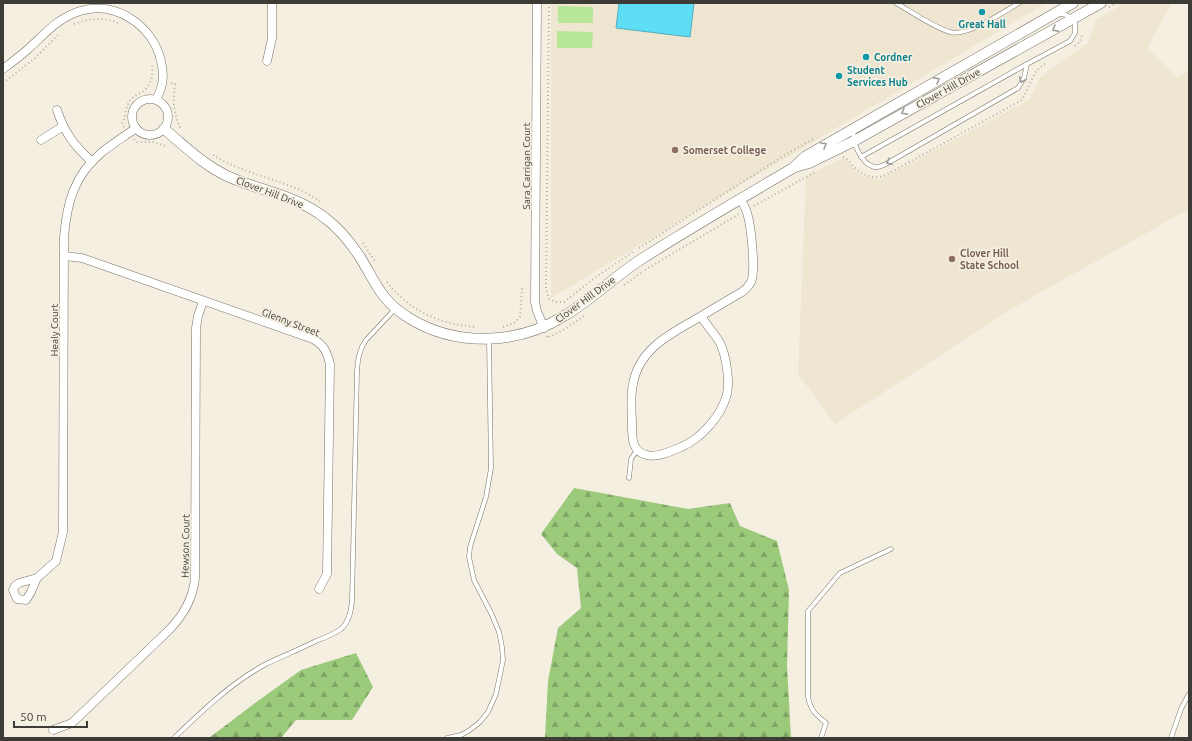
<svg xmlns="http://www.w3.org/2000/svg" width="1192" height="741" font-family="Ubuntu,sans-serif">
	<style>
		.built { fill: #eee6d0 }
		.forest { fill: url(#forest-firs) }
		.pitch { fill: #b7e697 }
		.water { fill: #5edef5; stroke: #54adbb }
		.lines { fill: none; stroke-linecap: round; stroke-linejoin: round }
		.service-casing { stroke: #777266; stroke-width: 5 }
		.minor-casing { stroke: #777266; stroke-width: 9 }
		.tertiary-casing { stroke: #777266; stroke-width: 11 }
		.path { stroke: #b4b0a4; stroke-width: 2; stroke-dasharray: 1 3; stroke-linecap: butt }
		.service { stroke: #fff; stroke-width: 4 }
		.minor { stroke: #fff; stroke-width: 8 }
		.tertiary { stroke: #fff; stroke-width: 10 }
		.oneway { stroke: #9e9d9a }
		.culture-dot { fill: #0f9aa8; stroke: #f5efe1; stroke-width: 1.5 }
		.education-dot { fill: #8d6e63; stroke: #f5efe1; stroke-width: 1.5 }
		.labels { text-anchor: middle; stroke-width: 3.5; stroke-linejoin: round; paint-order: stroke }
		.culture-label { font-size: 10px; font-weight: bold; fill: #0d838f; stroke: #f5efe1; text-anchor: start }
		.street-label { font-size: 10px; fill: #3d3b35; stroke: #f5efe1 }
		.education-label { font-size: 10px; font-weight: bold; fill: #785e54; stroke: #f5efe1; text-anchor: start }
	</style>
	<defs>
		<pattern id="forest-firs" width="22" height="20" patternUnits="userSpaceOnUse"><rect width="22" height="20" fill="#9bca7b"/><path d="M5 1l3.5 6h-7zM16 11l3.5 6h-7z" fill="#80a566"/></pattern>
	</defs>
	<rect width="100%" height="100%" fill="#f5efe1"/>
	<g class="built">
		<path d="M551,3H1046L551,298Z"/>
		<path d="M1125,3H1172L1147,48L1177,78L1189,69V209L1013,308L835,424L798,374L806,176L844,158L861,175L879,180L1029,100L1040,78L1060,62L1088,43L1096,20Z"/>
	</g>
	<g class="forest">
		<path d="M574,488L688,509L730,503L740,526L777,541L789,590L787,666L791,738H545L548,681L558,628L581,608L577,568L557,554L541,534Z"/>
		<path d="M356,653L373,687L352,720H296L281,738H209L255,703L301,670Z"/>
	</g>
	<g class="pitch">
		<path d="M558,6L593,7V23H558Z"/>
		<path d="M557,31L593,32L592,48H557Z"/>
	</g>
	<path class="water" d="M619,3H694L690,37L616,28Z"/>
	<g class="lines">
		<g class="service-casing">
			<g id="service">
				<path d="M896,3C910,11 935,28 950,32C968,37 1003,12 1019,3"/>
				<path d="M854,130C851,142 862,164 874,167C878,168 882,166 886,164L1018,88L1024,78L1027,64L1070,41L1075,33V23L1073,19L1066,15L1060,14"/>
				<path d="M861,157L1027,64"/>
				<path d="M629,478L631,459L637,450"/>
				<path d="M174,738C202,711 231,683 266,664C283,656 300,649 316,641C324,638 334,634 341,629C349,622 351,612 352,601L357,371C358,359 359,350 366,340L395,309"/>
				<path d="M447,738L461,735L470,730L480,722L488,712L496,694L503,660L502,647L499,632L492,615L474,580L469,557L470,547L486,497L491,468L489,339"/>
				<path d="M821,738L826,723C815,714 811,711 808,697V611L840,573L891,549"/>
				<path d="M1171,738L1181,709L1189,694"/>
			</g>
		</g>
		<g class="minor-casing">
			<g id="minor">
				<path d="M537,3L535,302L537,311L544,328"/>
				<path d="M267,61L272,38V3"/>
				<path d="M3,69C11,63 19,57 27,50C45,34 56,19 80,11C116,0 153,26 161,61C163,70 164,80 161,88C160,92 158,96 156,99"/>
				<circle cx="150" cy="117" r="18"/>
				<path d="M57,110C65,134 74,145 92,162"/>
				<path d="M41,140L62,127"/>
				<path d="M64,256L82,258L313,339C324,345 327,352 330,364L327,574L319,589"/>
				<path d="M701,316C706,325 715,334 720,343C726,355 730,381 727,394C722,415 701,439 681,447C672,451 657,458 647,455C632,452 632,438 632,426C632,412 630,397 633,384C639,349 670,334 698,318C713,309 728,300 742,292C746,289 749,286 751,282C756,271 751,222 746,210C745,206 742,203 740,199"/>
				<path d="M37,578L31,592L26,600L17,599L13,590L15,586L19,583L37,578L56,561L63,532L64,237C67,202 74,176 101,153C112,144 125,136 136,128"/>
				<path d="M53,730L72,723L168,631C183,616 193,600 195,578L196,328L198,316L203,301"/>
			</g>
		</g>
		<g class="tertiary-casing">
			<g id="tertiary">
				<path d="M164,129C185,146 202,164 227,176C260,191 296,195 325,218C339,228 350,242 360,257C376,283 381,301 409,318C456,347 517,345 564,316C591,300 614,277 640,260C690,228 742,198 793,168L806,156L1073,3"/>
				<path d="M795,167L809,163L854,141L1101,3"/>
			</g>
		</g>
		<g class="path">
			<path d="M549,3L546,288L549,299L556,302H564L596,277L634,251"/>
			<path d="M1109,7L1117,3"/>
			<path d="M74,24C89,18 104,17 118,23"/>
			<path d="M1075,46L1080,42L1082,35"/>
			<path d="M3,83L34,59L59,34"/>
			<path d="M171,83L175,84C173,99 173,113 180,127L178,129"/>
			<path d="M124,127L122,124C126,118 125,109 129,102C132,97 137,95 142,92C152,85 153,75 152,64"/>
			<path d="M134,139L137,142H154L166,146L167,144"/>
			<path d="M213,155C246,176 287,179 320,201"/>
			<path d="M843,157C848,159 850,163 853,166C861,175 872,179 884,176L1022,100L1036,71L1047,62"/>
			<path d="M754,206L815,172"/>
			<path d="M363,243L376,263"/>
			<path d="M639,248L785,155L815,138"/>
			<path d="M645,270L739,214"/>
			<path d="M387,282C409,311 440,324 475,327"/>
			<path d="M624,285L642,272"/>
			<path d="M503,327L514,323L520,317L522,289L526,288"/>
			<path d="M547,336V338L565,329L584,316"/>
		</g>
		<use href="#service" class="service"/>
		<use href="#minor" class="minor"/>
		<use href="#tertiary" class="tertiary"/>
	</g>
	<defs><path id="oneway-chevron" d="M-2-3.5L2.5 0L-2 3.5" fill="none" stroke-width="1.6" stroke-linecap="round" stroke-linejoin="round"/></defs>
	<g class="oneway">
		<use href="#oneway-chevron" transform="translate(1055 29) rotate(151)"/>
		<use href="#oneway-chevron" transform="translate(937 80) rotate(-29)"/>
		<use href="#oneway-chevron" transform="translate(1022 80) rotate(113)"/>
		<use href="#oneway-chevron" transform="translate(904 112) rotate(151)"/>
		<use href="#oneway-chevron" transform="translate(824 145) rotate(-30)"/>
		<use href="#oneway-chevron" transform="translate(889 162) rotate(153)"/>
	</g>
	<g class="culture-dot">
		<circle cx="982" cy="12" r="4"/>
		<circle cx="866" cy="57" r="4"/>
		<circle cx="839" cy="76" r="4"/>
	</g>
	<g class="education-dot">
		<circle cx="675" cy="150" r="4"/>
		<circle cx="952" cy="259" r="4"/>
	</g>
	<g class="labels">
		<g class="culture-label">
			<text x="982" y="28" text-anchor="middle">Great Hall</text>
			<text x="874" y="61">Cordner</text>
			<text x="847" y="74">Student<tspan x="847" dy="12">Services Hub</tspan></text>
		</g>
		<g class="street-label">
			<text transform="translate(948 88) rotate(-29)" y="4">Clover Hill Drive</text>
			<text transform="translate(526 166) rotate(-90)" y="4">Sara Carrigan Court</text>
			<text transform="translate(270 192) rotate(21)" y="4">Clover Hill Drive</text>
			<text transform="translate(585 299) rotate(-36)" y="4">Clover Hill Drive</text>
			<text transform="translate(291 322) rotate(21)" y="4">Glenny Street</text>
			<text transform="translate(54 330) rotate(-90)" y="4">Healy Court</text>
			<text transform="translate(185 546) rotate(-89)" y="4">Hewson Court</text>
		</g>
		<g class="education-label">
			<text x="683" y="154">Somerset College</text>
			<text x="960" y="257">Clover Hill<tspan x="960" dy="12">State School</tspan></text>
		</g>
	</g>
	<rect width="1192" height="741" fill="none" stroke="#3d3b35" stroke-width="8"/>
	<path d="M14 721v6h73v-6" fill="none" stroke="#3d3b35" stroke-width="2"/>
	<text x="20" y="721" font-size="12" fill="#3d3b35" stroke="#f5efe1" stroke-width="3" paint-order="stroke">50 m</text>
</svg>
